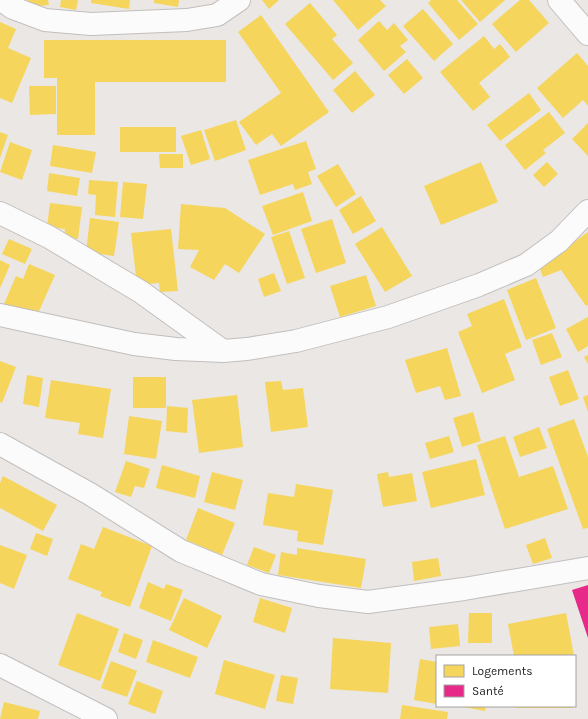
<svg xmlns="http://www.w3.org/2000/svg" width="588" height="719" font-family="Karla,sans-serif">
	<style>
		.homes { fill: #f6d55c }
		.health { fill: #e7298a }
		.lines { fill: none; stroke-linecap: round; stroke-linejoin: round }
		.minor-casing { stroke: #c1bfbe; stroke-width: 24 }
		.minor { stroke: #fcfbfb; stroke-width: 22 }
	</style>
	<rect width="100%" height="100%" fill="#eae7e4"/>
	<g class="homes">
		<path d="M28,0H48L49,5L29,7Z"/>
		<path d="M61,0H78L76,10L60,7Z"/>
		<path d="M91,0H130L129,9L91,3Z"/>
		<path d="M154,0H179L178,7L154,3Z"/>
		<path d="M262,0H279L269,9Z"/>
		<path d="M333,0H380L386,6L358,30Z"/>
		<path d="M431,0H457L478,24L459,40L428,3Z"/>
		<path d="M461,0H505L480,22Z"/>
		<path d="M520,0H529L549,23L516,52L492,24Z"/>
		<path d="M310,3L337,35L332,39L353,63L333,80L285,24Z"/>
		<path d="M423,9L453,44L434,61L403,26Z"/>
		<path d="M261,15L329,112L281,146L272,134L256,145L239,122L281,93L238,32Z"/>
		<path d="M379,21L387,30L394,23L408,40L400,46L406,52L384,71L358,40Z"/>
		<path d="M0,22L16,29L8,48L31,58L12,103L0,98Z"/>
		<path d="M484,36L494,49L500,44L510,57L479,83L490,97L473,111L440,72Z"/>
		<path d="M44,40H226V82H95V135H57V78H44Z"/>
		<path d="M577,53L588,66V106L583,100L563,118L537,88Z"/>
		<path d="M407,59L423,78L404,94L388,75Z"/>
		<path d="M355,71L375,95L352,113L333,90Z"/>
		<path d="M29,86H56V114L30,115Z"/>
		<path d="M529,93L541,110L500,141L487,125Z"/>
		<path d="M549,112L565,133L543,150L546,153L525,170L505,145Z"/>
		<path d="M236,120L246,150L215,161L204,130Z"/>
		<path d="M588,123V156L572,139Z"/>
		<rect x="120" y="127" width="56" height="25"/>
		<path d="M201,130L210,159L191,165L181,136Z"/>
		<path d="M0,132L8,135L0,158Z"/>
		<path d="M306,141L316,169L308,172L312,184L295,190L293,184L260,195L248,160Z"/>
		<path d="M10,142L32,150L22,180L0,172Z"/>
		<path d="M53,145L96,152L92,173L50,166Z"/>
		<path d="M159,154H183V168H160Z"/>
		<path d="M481,162L498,202L441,225L424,186Z"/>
		<path d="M547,162L558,174L544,187L533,175Z"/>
		<path d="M338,164L356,194L336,207L317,176Z"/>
		<path d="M49,173L80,178L77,196L47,191Z"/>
		<path d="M89,180L118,182L115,217L95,215L96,195L88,194Z"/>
		<path d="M123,182L147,184L143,219L120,217Z"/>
		<path d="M303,192L312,221L273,235L262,206Z"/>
		<path d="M361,196L376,221L353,234L339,210Z"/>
		<path d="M50,203L82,207L78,239L64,237L65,229L47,227Z"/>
		<path d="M181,204L225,208L265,234L239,273L225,264L214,280L190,267L199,250L178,249Z"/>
		<path d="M90,218L119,222L114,256L86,252Z"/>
		<path d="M332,219L346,263L316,273L301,229Z"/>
		<path d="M382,227L412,276L385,292L355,244Z"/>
		<path d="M171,229L178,291L160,292L159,283L137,285L131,233Z"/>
		<path d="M289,231L305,278L287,284L271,237Z"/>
		<path d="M588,232V305L586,306L561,270L543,277L538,263L552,258Z"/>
		<path d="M9,239L32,249L25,264L2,254Z"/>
		<path d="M0,260L10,265L0,288Z"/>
		<path d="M29,264L55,275L36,318L4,304L16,276L23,279Z"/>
		<path d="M274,273L281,291L264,297L258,279Z"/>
		<path d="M366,275L376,306L340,317L330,286Z"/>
		<path d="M536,278L556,328L526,340L507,290Z"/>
		<path d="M504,299L522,347L505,354L515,380L482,393L458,332L472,326L467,314Z"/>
		<path d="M588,317V346L578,352L566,329Z"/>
		<path d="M552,333L562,357L541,365L532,340Z"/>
		<path d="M447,348L461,396L445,400L440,386L416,393L405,360Z"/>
		<path d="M588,355V364L584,357Z"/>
		<path d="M0,361L16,367L2,403L0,402Z"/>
		<path d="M568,370L579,399L560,406L549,377Z"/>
		<path d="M27,375L43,378L39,407L23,404Z"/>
		<rect x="133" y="377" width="33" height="31"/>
		<path d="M51,380L111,389L103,438L78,434L80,423L45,418Z"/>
		<path d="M281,381L283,390L303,388L308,427L271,432L265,382Z"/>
		<path d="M237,395L243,447L199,453L192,400Z"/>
		<path d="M588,395V412L583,397Z"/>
		<path d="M167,406L188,408L187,433L166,431Z"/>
		<path d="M473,412L481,441L462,447L453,418Z"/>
		<path d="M129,416L162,421L156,459L124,454Z"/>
		<path d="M574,419L588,457V528L583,529L547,429Z"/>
		<path d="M539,427L547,448L520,457L513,437Z"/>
		<path d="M449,436L454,452L430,459L425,443Z"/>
		<path d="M505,436L519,477L553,466L568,509L505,529L477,445Z"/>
		<path d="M476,459L485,495L431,508L422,472Z"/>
		<path d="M126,461L150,469L144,488L135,486L131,497L115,492Z"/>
		<path d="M162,465L200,476L195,498L156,488Z"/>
		<path d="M212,472L243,480L235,510L204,502Z"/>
		<path d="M388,472L389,477L412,473L417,501L383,507L377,474Z"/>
		<path d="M3,476L57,505L43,531L0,508V483Z"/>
		<path d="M296,484L333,490L323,545L297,541L298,531L263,525L268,493L294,497Z"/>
		<path d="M198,508L235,523L222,555L186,540Z"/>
		<path d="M103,527L152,546L130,607L100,596L102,592L68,579L81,544L94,549Z"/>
		<path d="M36,533L53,539L47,556L30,549Z"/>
		<path d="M545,538L552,558L533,564L526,545Z"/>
		<path d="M0,545L27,555L14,589L0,583Z"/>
		<path d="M254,547L276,555L269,573L247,565Z"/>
		<path d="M297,548L366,559L361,588L278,575L281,552L297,555Z"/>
		<path d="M438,558L441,576L414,581L412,562Z"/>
		<path d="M148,582L164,589L166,584L183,590L171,621L139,608Z"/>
		<path d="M184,598L222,616L207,648L169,630Z"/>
		<path d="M260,598L292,608L285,633L253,622Z"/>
		<path d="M77,613L119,629L100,681L58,665Z"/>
		<path d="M469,613H492V643H468Z"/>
		<path d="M566,613L574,656H514L508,624Z"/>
		<path d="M458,624L460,646L431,649L429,627Z"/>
		<path d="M124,633L143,640L136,659L118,652Z"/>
		<path d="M333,638L391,643L388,693L330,689Z"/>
		<path d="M153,640L198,657L190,678L146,662Z"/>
		<path d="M420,659L437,662V704L414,700Z"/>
		<path d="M224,660L275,675L265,709L215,694Z"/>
		<path d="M111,661L137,671L127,697L101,688Z"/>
		<path d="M281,675L298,678L293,704L276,701Z"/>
		<path d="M137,681L163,691L155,714L128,704Z"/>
		<path d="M4,702L40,711L38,719H0Z"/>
		<path d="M402,705L448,712L447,719H400Z"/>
		<path d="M458,706H486L485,711Z"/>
		<rect x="516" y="706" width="56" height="2"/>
	</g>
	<path class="health" d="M588,585V638L572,590Z"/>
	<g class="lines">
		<g class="minor-casing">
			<g id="minor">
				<path d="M1,0L13,8L45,20L91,24L187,20L217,15L239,0"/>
				<path d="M559,0L588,34"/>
				<path d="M0,213L49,237L141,292L223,351"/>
				<path d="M0,315L134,344L176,349L223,351L247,349L296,341L388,317L479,285L526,265L559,241L588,211"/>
				<path d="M0,444L90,494L181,551L261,584L319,596L368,602L464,589L588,568"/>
				<path d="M0,665L106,719"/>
			</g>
		</g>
		<use href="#minor" class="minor"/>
	</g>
	<rect x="436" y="655" width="140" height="52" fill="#ffffff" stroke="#a4a4a4"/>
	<rect x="444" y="665" width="20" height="12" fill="#f6d55c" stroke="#a4a4a4"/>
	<text x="472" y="675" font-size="12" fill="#1b1b1b">Logements</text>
	<rect x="444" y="685" width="20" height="12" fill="#e7298a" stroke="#a4a4a4"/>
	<text x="472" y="695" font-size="12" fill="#1b1b1b">Santé</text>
</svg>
